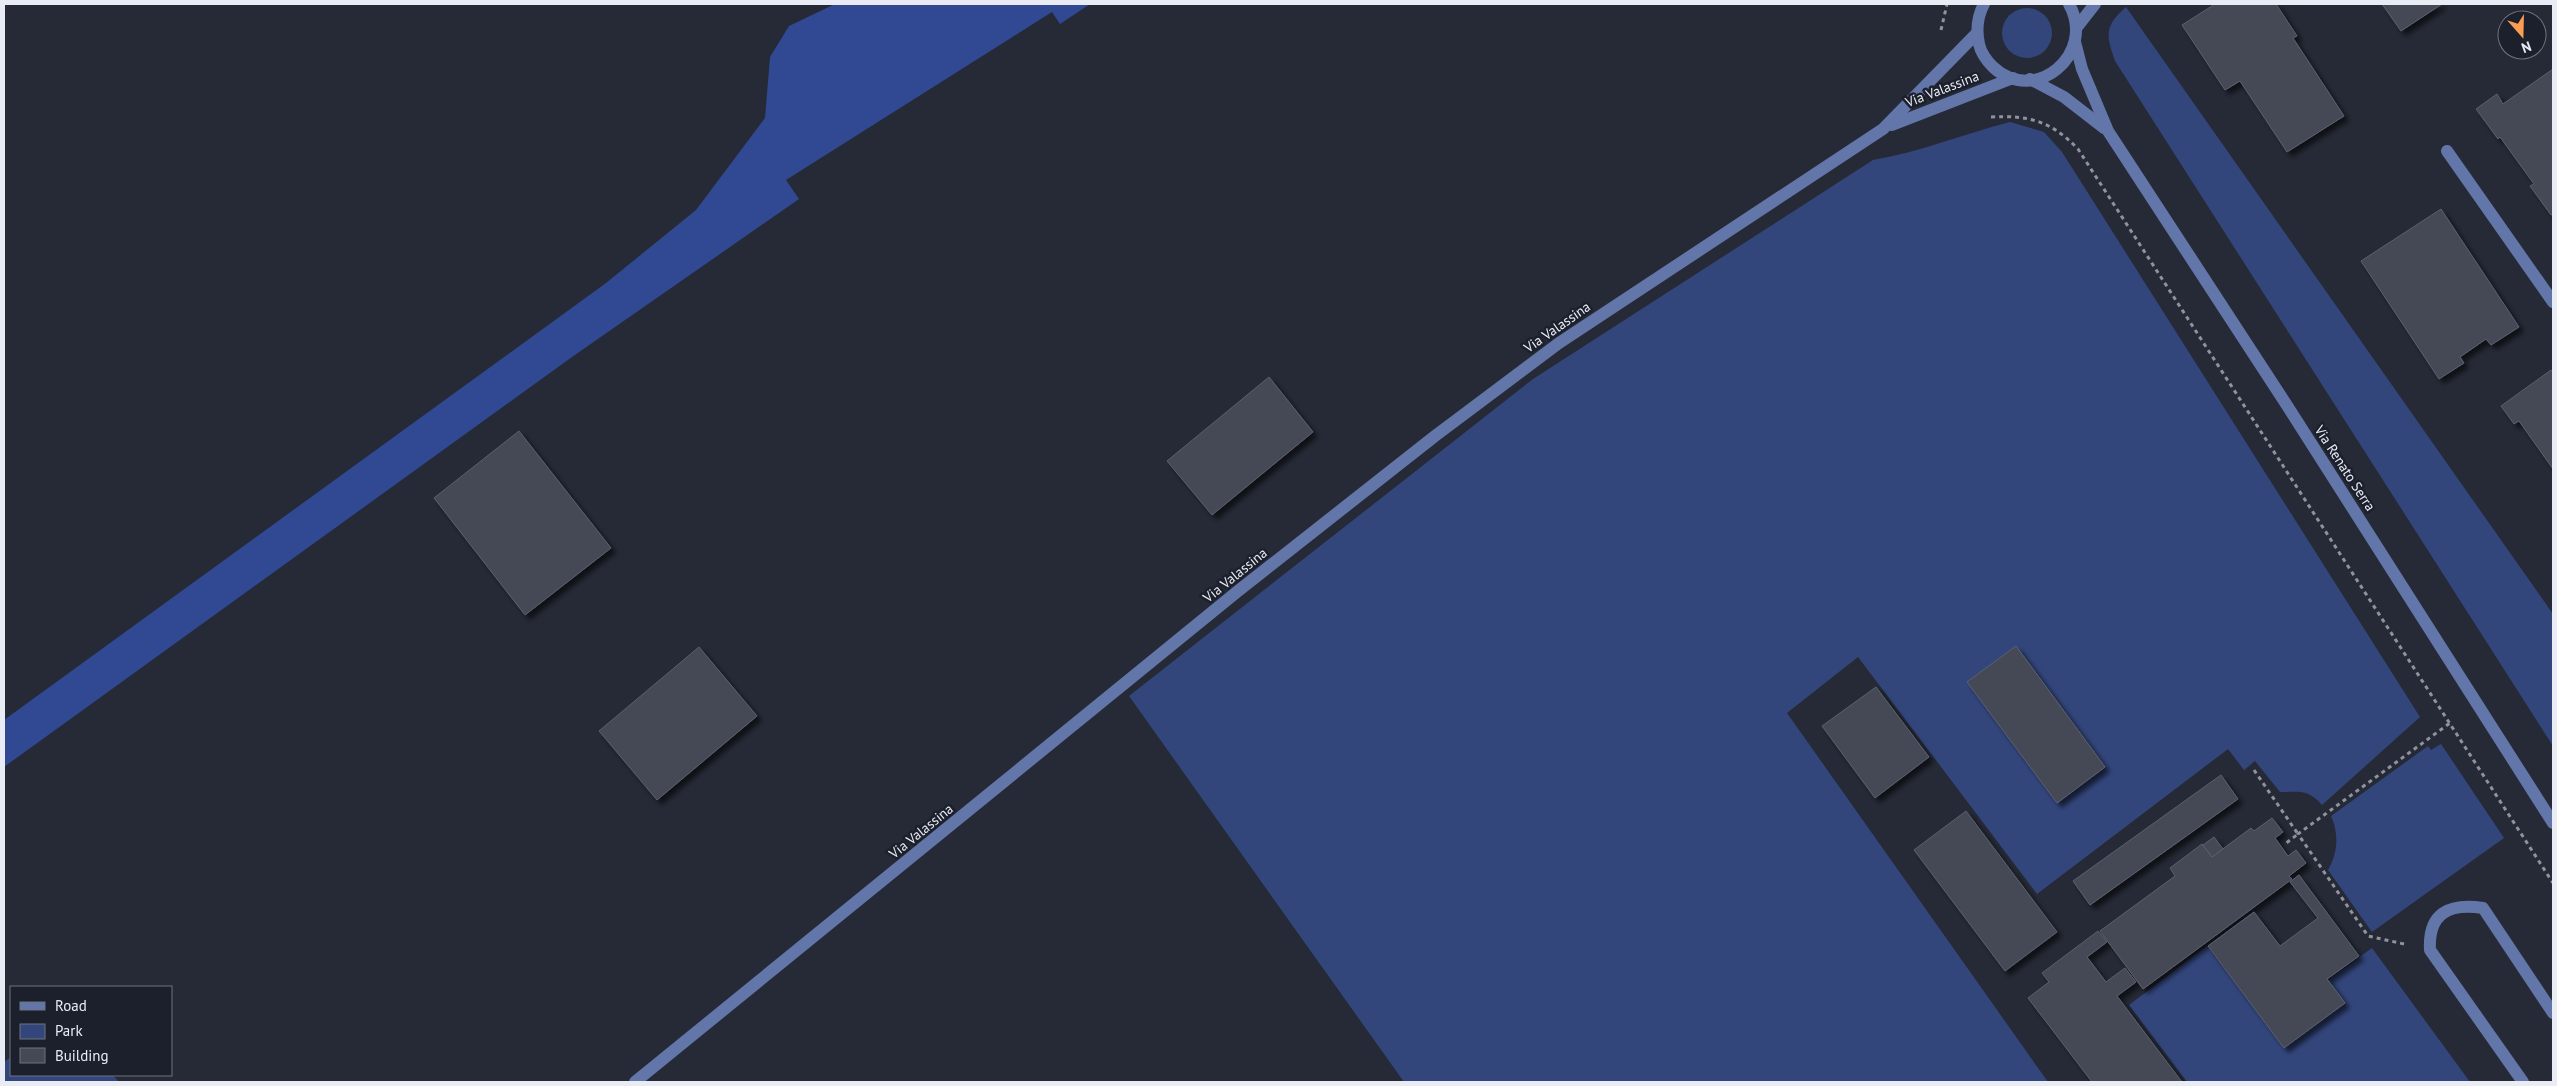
<svg xmlns="http://www.w3.org/2000/svg" width="2557" height="1086" font-family="'PT Sans',sans-serif">
	<style>
		.green { fill: #33467c }
		.forest { fill: #314992 }
		.building { fill: #444956; stroke: #5b606e; filter: url(#shadow) }
		.lines { fill: none; stroke-linecap: round; stroke-linejoin: round }
		.path { stroke: #8f939d; stroke-width: 3; stroke-dasharray: 4 4; stroke-linecap: butt }
		.minor { stroke: #6276a9; stroke-width: 12 }
		.labels { text-anchor: middle; stroke-width: 5; stroke-linejoin: round; paint-order: stroke }
		.street-label { font-size: 14px; fill: #e9ecf4; stroke: #1c202c }
	</style>
	<defs>
		<filter id="shadow"><feDropShadow dx="4.5" dy="4.5" stdDeviation="2.5" flood-color="#0009"/></filter>
	</defs>
	<rect width="100%" height="100%" fill="#252a36"/>
	<g class="green">
		<path d="M2126,7L2553,614V746L2115,61C2106,35 2104,26 2126,7Z"/>
		<circle cx="2027" cy="33" r="25"/>
		<path d="M2010,122L2044,132L2062,152L2420,717L2322,805C2308,789 2300,792 2280,792L2255,761L2244,770L2228,749L2037,894L1858,657L1787,713L2048,1082H1404L1129,696L1533,379L1873,160C1920,152 1963,134 2010,122Z"/>
		<path d="M2441,744L2504,838L2372,932L2328,870C2338,853 2339,834 2331,816L2428,746L2431,750Z"/>
		<path d="M2207,946L2285,1048L2345,1003L2328,980L2372,948L2470,1082H2187L2129,1005Z"/>
		<path d="M11,1057V1075H113L119,1082H4V1062Z"/>
	</g>
	<path class="forest" d="M835,4H1090L1060,24L1052,12L786,180L799,199L572,357L4,767V720L606,283L696,210L765,118L770,57L789,26Z"/>
	<g class="building">
		<path d="M2215,4H2276L2297,36L2293,38L2344,116L2287,152L2240,81L2225,90L2182,25Z"/>
		<path d="M2382,4H2442L2401,31Z"/>
		<path d="M2553,69V214L2551,215L2530,186L2534,184L2500,137L2498,139L2476,109L2497,94L2503,104Z"/>
		<path d="M2441,209L2519,327L2491,345L2486,339L2460,357L2464,363L2439,379L2361,261Z"/>
		<path d="M2551,370L2553,373V469L2519,421L2514,424L2501,406Z"/>
		<path d="M1269,377L1313,432L1212,515L1167,461Z"/>
		<path d="M519,431L611,548L525,615L434,498Z"/>
		<path d="M2016,646L2105,767L2057,803L1967,682Z"/>
		<path d="M699,647L757,716L657,800L599,731Z"/>
		<path d="M1876,687L1929,757L1875,798L1822,726Z"/>
		<path d="M2221,775L2238,799L2090,905L2073,881Z"/>
		<path d="M1966,811L2057,932L2005,971L1914,850Z"/>
		<path d="M2272,818L2283,832L2275,838L2288,856L2296,850L2306,863L2289,876L2292,879L2143,989L2100,931L2175,876L2170,868L2202,844L2212,857L2251,828L2254,831Z"/>
		<path d="M2214,837L2223,849L2212,857L2203,845Z"/>
		<path d="M2299,875L2359,956L2327,979L2345,1003L2284,1048L2208,946L2254,912L2280,946L2318,918L2290,882Z"/>
		<path d="M2098,931L2107,942L2087,957L2106,982L2125,968L2136,982L2117,996L2182,1082H2092L2028,998L2049,982L2042,973Z"/>
	</g>
	<g class="lines">
		<g class="path">
			<path d="M1941,30L1947,4"/>
			<path d="M1991,117C2029,115 2051,121 2078,149L2553,883"/>
			<path d="M2254,770L2298,834L2285,844"/>
			<path d="M2404,944L2368,936L2298,834L2450,723"/>
		</g>
		<g class="minor">
			<path d="M1984,4C1977,17 1976,30 1979,44C1981,53 1987,61 1993,67C2035,106 2097,54 2069,4"/>
			<path d="M2077,27L2095,4"/>
			<path d="M2075,42L2082,69L2108,131L2288,407L2553,823"/>
			<path d="M2030,79L2064,97L2104,128"/>
			<path d="M1892,125L2013,78"/>
			<path d="M2447,151L2553,302"/>
			<path d="M635,1082L1238,591L1435,436L1559,343L1883,129L1977,33"/>
			<path d="M2523,1082L2430,950C2428,913 2449,903 2483,908L2553,1013"/>
		</g>
	</g>
	<g class="labels">
		<g class="street-label">
			<text transform="translate(1942 89) rotate(-21)" y="5">Via Valassina</text>
			<text transform="translate(1557 327) rotate(-35)" y="5">Via Valassina</text>
			<text transform="translate(2345 468) rotate(57)" y="5">Via Renato Serra</text>
			<text transform="translate(1235 575) rotate(-39)" y="5">Via Valassina</text>
			<text transform="translate(921 831) rotate(-39)" y="5">Via Valassina</text>
		</g>
	</g>
	<rect width="2557" height="1086" fill="none" stroke="#e9ecf4" stroke-width="10"/>
	<rect x="10" y="986" width="162" height="90" fill="#1c202c" stroke="#6e727c"/>
	<rect x="20" y="1002" width="25" height="8" fill="#6276a9" stroke="#6e727c"/>
	<text x="55" y="1011" font-size="15" fill="#e9ecf4">Road</text>
	<rect x="20" y="1024" width="25" height="15" fill="#33467c" stroke="#6e727c"/>
	<text x="55" y="1036" font-size="15" fill="#e9ecf4">Park</text>
	<rect x="20" y="1048" width="25" height="15" fill="#444956" stroke="#6e727c"/>
	<text x="55" y="1061" font-size="15" fill="#e9ecf4">Building</text>
	<g transform="translate(2522 35) rotate(160)"><circle r="24" fill="#1c202c" stroke="#6e727c"/>
	<path d="M0-4L9 19L0 12L-9 19Z" fill="#fb9e52"/>
	<text y="-8" font-size="14" font-weight="bold" text-anchor="middle" fill="#e9ecf4">N</text>
	</g>
</svg>
